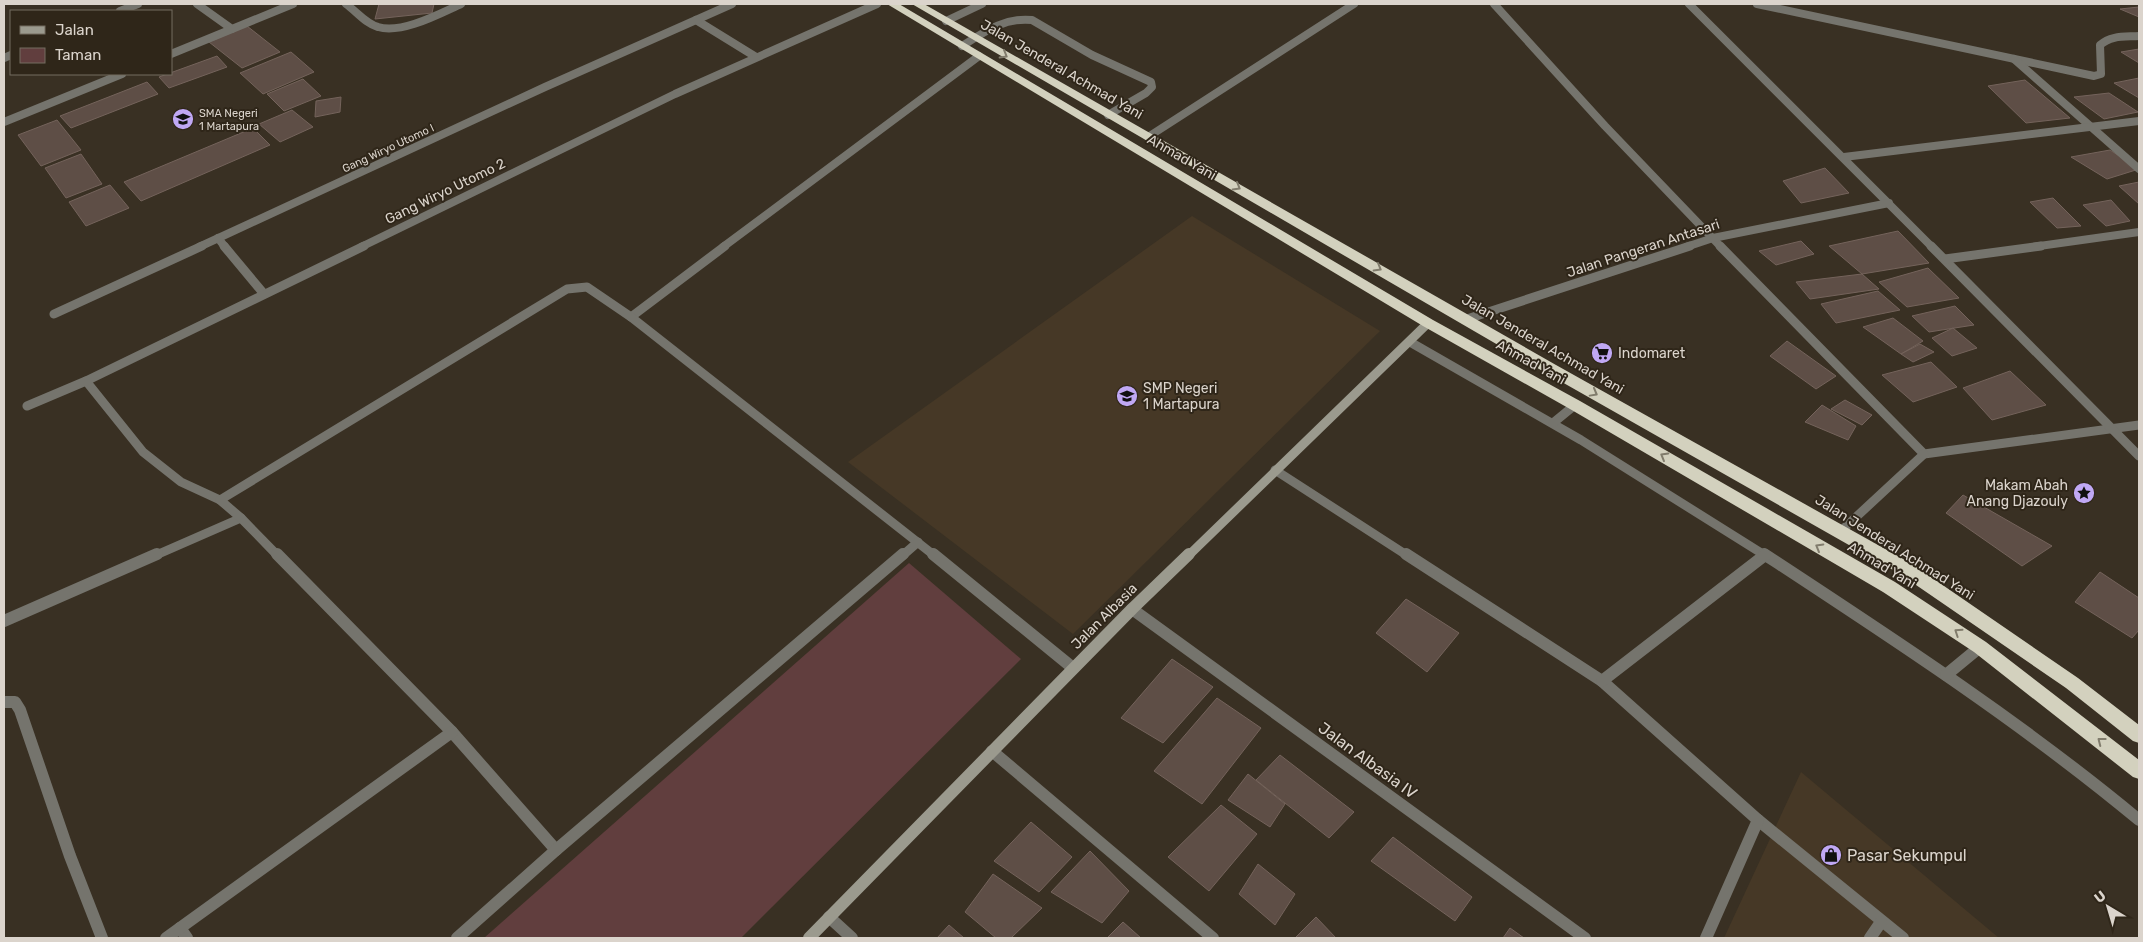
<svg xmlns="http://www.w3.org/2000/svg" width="2143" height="942" font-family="Rubik,sans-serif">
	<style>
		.built { fill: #463826 }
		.green { fill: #613e3e }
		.building { fill: #5e4e46; stroke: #74635b }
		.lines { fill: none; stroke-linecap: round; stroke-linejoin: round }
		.lane-far2 { stroke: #75746d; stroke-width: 8 }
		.lane-far1 { stroke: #75746d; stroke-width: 9 }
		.lane { stroke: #75746d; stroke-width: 12 }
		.street-far2 { stroke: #75746d; stroke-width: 8 }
		.street-far1 { stroke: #75746d; stroke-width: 9 }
		.street { stroke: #75746d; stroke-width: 12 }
		.secondary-far1 { stroke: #9b9a8e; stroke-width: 9 }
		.secondary { stroke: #9b9a8e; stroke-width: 12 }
		.highway { fill: #d3d1be; fill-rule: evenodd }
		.oneway { stroke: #817c6c }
		.labels { text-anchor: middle; stroke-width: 4; stroke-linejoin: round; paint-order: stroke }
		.far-poi-label { font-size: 11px; fill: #dbd4cc; stroke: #2f2619; text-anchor: start }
		.far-street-label { font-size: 11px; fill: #dbd4cc; stroke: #2f2619 }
		.street-label { font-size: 14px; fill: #dbd4cc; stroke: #2f2619 }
		.poi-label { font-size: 14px; fill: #dbd4cc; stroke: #2f2619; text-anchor: start }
		.near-street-label { font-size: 16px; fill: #dbd4cc; stroke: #2f2619 }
		.near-poi-label { font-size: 16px; fill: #dbd4cc; stroke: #2f2619; text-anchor: start }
	</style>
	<rect width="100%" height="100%" fill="#393023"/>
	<g class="built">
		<path d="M1192,216L1380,331L1073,634L848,462Z"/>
		<path d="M1801,772L1999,938H1724Z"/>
	</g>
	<path class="green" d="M909,563L1021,659L741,938H484Z"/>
	<g class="building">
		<path d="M379,4H434L432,13L375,19Z"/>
		<path d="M2139,7V17L2120,9Z"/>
		<path d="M247,26L280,52L242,68L209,42Z"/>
		<path d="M2139,49V63L2121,52Z"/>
		<path d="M291,52L314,72L263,94L240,73Z"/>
		<path d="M217,56L227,67L169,88L159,77Z"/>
		<path d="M2139,78V98L2114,83Z"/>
		<path d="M303,79L321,96L284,111L267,94Z"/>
		<path d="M2025,80L2070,118L2026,123L1988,86Z"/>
		<path d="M147,82L158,94L71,128L60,116Z"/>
		<path d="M2109,93L2138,112L2104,119L2074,97Z"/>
		<path d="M341,97L340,112L315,117L316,101Z"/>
		<path d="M292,110L313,127L280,142L259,124Z"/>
		<path d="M57,120L81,150L41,166L18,135Z"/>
		<path d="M253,128L270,145L141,201L124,182Z"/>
		<path d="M2110,150L2139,169L2107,179L2071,157Z"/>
		<path d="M81,154L102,184L66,198L45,168Z"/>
		<path d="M1825,168L1849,193L1801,203L1783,181Z"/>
		<path d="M2139,182V204L2119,186Z"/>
		<path d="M110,185L129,208L86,226L69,202Z"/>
		<path d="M2053,198L2081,226L2057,228L2030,202Z"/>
		<path d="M2111,200L2130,221L2106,226L2083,205Z"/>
		<path d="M1898,231L1929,263L1862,274L1829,246Z"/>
		<path d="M1801,241L1814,254L1776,265L1759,251Z"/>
		<path d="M1928,268L1959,298L1907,307L1879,282Z"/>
		<path d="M1862,274L1879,289L1810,299L1796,282Z"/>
		<path d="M1878,291L1900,310L1836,323L1821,304Z"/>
		<path d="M1955,306L1974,325L1929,332L1912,316Z"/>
		<path d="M1893,318L1923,341L1901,354L1863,327Z"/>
		<path d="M1953,328L1977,348L1952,356L1932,338Z"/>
		<path d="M1787,341L1836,376L1816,389L1770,356Z"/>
		<path d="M1920,344L1934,352L1913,362L1901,354Z"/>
		<path d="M1931,362L1957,387L1913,402L1882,375Z"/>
		<path d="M2010,371L2046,405L1992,420L1963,388Z"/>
		<path d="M1845,400L1872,415L1862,425L1831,409Z"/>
		<path d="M1822,405L1856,426L1848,440L1805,422Z"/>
		<path d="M1963,495L2052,546L2022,566L1946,513Z"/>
		<path d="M2100,572L2139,598V630L2132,638L2075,602Z"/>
		<path d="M1406,599L1459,633L1427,672L1376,633Z"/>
		<path d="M1172,659L1213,687L1163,743L1121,718Z"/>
		<path d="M1217,698L1261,728L1202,804L1154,771Z"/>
		<path d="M1280,755L1354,812L1329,838L1256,780Z"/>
		<path d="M1248,774L1285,804L1270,827L1228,800Z"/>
		<path d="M1221,805L1257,834L1209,891L1168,857Z"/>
		<path d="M1031,822L1072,857L1039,892L994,861Z"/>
		<path d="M1393,837L1472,897L1455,921L1371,861Z"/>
		<path d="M1090,851L1129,891L1102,923L1051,892Z"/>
		<path d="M1258,864L1295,894L1275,925L1239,894Z"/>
		<path d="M993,874L1042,908L1011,938H996L965,912Z"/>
		<path d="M1316,917L1336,938H1295Z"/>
		<path d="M1123,922L1141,938H1107Z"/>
		<path d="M949,925L964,938H937Z"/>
		<path d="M1510,928L1524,938H1503Z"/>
	</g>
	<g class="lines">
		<path class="lane-far2" d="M962,46C984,32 1005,17 1032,20L1092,55L1151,82L1152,87L1146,93L1108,115"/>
		<g class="lane-far1">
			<path d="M1410,342L1581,440L1766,556"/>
			<path d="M1553,423L1575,405"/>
		</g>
		<g class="lane">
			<path d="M1764,554C1892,638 2021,722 2139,820"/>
			<path d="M1946,675L1980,647"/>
			<path d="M1758,820L1903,938"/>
			<path d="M1870,938L1881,922"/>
		</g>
		<g class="street-far2">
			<path d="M197,4L232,29L293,4"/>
			<path d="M346,4C356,11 366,24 378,27C402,34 439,14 461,4"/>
			<path d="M1494,4L1605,126L1721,247"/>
			<path d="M1689,4L1932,247"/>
			<path d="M1757,4L2094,76L2101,74L2100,45C2111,35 2125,37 2139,36"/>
			<path d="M120,11L138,4"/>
			<path d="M696,20L756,57"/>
			<path d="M946,21L982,4"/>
			<path d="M171,54L232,29"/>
			<path d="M4,58L11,55"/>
			<path d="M2014,59L2139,169"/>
			<path d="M4,122L122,74"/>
			<path d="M1148,137L1354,4"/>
			<path d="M1844,157L2139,121"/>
			<path d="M218,238L225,247"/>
			<path d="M199,247L545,87L732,4"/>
			<path d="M361,247L675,94L877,4"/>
			<path d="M723,247L979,56"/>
			<path d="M1686,247L1713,238L1889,203"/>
			<path d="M2032,247L2139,232"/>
		</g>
		<g class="street-far1">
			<path d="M224,246L264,294"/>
			<path d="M1720,246L1924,454L2139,425"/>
			<path d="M1931,246L2139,456"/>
			<path d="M1945,259L2041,246"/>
			<path d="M54,314L202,246"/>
			<path d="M631,317L725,246"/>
			<path d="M1467,319L1690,246"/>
			<path d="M86,381L143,452L181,482L220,500"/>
			<path d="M27,406L86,381L364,246"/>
			<path d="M1275,470L1408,556"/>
			<path d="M1841,531L1924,454"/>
			<path d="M154,556L241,518"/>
			<path d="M278,556L241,518L220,500L567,289L587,287L631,317L935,556"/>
			<path d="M902,556L918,542"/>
		</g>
		<g class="street">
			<path d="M277,554L452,732L556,850"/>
			<path d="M933,554L1073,668"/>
			<path d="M1406,554L1602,681L1758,820L1706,938"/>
			<path d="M1132,609L1585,938"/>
			<path d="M4,621L157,554"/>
			<path d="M1602,681L1765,555"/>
			<path d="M4,702H15L20,710L70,856L102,938"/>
			<path d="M992,751L1213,938"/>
			<path d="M829,917L852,938"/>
			<path d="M180,928L187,938"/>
			<path d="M166,938L452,732"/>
			<path d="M457,938L556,850L903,554"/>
		</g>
		<path class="secondary-far1" d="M1188,556L1428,323"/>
		<path class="secondary" d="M809,938L1132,609L1189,554"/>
		<g class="highway">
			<path d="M887,4H899L1433,320L1580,401L1895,582L1986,642L2139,760V779L2133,777L1974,652L1883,592L1570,409L1423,326Z"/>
			<path d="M912,4H924L1556,365L1912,564L2078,678L2139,725V743L2133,741L2066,688L1900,574L1546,373Z"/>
		</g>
	</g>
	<defs><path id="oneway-chevron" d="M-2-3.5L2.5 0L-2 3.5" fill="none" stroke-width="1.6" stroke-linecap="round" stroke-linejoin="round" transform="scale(1.25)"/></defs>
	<g class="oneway">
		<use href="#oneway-chevron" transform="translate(1004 55) rotate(30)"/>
		<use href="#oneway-chevron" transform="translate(1237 187) rotate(30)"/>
		<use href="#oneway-chevron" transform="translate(1378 268) rotate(30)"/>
		<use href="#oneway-chevron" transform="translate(1594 393) rotate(29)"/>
		<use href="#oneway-chevron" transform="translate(1664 456) rotate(-150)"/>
		<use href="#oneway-chevron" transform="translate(1819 547) rotate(-150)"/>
		<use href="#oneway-chevron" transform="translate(1958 632) rotate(-146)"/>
		<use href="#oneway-chevron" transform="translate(2101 741) rotate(-142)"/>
	</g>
	<defs>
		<g id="school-disc" transform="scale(1.125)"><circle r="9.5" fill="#c0a8f4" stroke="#2f2619"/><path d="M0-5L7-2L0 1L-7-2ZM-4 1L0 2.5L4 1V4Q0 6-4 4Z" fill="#111"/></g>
		<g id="supermarket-disc" transform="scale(1.125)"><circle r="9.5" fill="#c0a8f4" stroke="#2f2619"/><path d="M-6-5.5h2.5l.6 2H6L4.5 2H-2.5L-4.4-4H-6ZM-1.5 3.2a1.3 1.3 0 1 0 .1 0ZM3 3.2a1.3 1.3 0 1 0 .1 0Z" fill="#111"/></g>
		<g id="sight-disc" transform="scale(1.125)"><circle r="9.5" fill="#c0a8f4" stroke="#2f2619"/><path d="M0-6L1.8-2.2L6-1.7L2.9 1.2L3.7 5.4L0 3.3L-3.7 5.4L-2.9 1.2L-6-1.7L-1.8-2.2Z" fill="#111"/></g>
		<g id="shop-disc" transform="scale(1.125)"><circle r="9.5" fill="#c0a8f4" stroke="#2f2619"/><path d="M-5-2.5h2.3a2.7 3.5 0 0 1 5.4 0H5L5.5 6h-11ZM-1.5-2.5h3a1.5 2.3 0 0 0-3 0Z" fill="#111"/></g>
	</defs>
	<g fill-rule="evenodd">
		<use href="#school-disc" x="183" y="119"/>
		<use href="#supermarket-disc" x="1602" y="353"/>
		<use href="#school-disc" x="1127" y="396"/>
		<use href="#sight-disc" x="2084" y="493"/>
		<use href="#shop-disc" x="1831" y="855"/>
	</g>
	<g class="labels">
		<g class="far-poi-label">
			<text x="199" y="117">SMA Negeri<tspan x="199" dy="13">1 Martapura</tspan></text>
		</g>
		<g class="far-street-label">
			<text transform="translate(388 148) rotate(-25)" y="4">Gang Wiryo Utomo I</text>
		</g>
		<g class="street-label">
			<text transform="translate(1062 69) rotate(30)" y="5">Jalan Jenderal Achmad Yani</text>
			<text transform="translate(1182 157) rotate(30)" y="5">Ahmad Yani</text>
			<text transform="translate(445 191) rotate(-26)" y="5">Gang Wiryo Utomo 2</text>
			<text transform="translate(1643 248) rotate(-18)" y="5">Jalan Pangeran Antasari</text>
			<text transform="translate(1543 344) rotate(30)" y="5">Jalan Jenderal Achmad Yani</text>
			<text transform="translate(1531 362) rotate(29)" y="5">Ahmad Yani</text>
			<text transform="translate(1895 547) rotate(32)" y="5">Jalan Jenderal Achmad Yani</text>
			<text transform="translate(1882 565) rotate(31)" y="5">Ahmad Yani</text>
			<text transform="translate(1104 616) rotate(-45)" y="5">Jalan Albasia</text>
		</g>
		<g class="poi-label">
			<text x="1618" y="358">Indomaret</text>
			<text x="1143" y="393">SMP Negeri<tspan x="1143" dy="16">1 Martapura</tspan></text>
			<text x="2068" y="490" text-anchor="end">Makam Abah<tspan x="2068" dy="16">Anang Djazouly</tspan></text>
		</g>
		<g class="near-street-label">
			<text transform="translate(1368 760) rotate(36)" y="6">Jalan Albasia IV</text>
		</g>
		<g class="near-poi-label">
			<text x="1847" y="861">Pasar Sekumpul</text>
		</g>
	</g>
	<rect width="2143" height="942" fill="none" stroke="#dbd4cc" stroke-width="10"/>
	<rect x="10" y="10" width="162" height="65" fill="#2f2619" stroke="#746c61"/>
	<rect x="20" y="26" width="25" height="8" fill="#9b9a8e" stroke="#746c61"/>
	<text x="55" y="35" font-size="15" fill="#dbd4cc">Jalan</text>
	<rect x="20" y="48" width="25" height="15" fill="#613e3e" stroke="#746c61"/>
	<text x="55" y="60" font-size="15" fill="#dbd4cc">Taman</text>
	<g transform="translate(2108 907) rotate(322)" stroke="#2f2619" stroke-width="4" paint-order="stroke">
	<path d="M0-4L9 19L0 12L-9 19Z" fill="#dbd4cc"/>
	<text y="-8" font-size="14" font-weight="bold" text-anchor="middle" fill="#dbd4cc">U</text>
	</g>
</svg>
